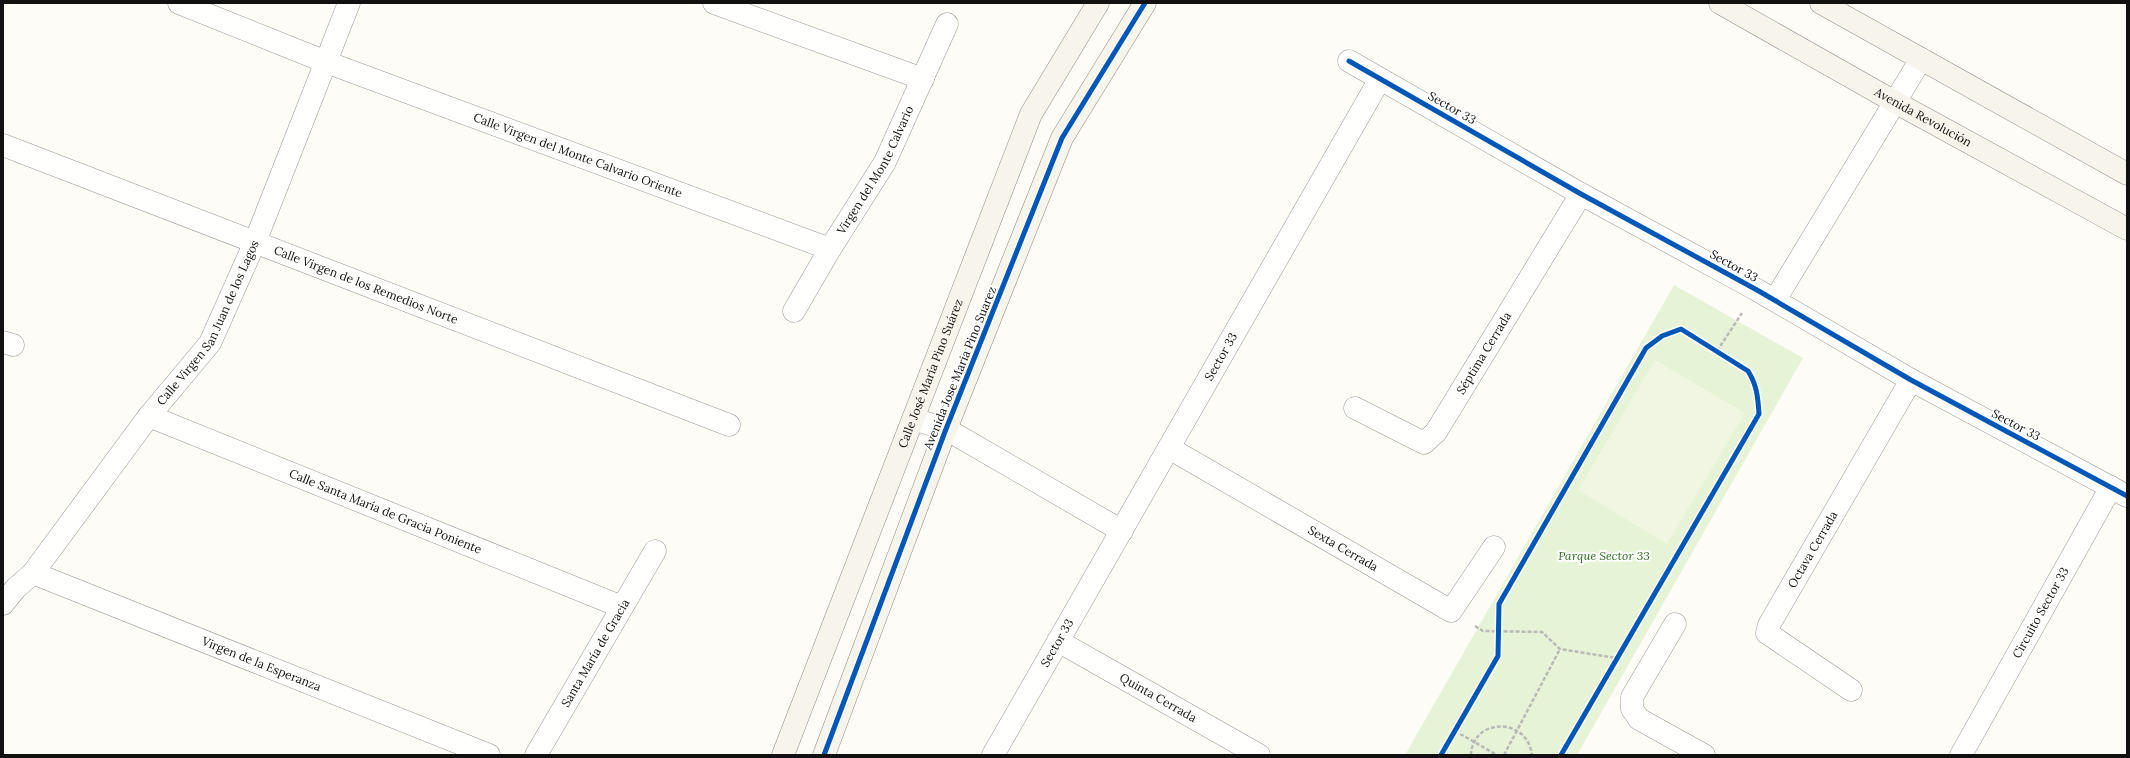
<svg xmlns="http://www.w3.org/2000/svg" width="2130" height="758" font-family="Lora,serif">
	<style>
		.green { fill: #e7f3d7 }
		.pitch { fill: #f0f6e1 }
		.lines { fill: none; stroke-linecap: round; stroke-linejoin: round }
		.street-casing { stroke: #979795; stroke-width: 23 }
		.secondary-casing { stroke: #8e8d8b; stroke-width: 23 }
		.path { stroke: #b9b9b8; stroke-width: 2.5; stroke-dasharray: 4 2; stroke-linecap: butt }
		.street { stroke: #fffffe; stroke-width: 22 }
		.secondary { stroke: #f6f4eb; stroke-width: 22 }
		.cycleway-casing { stroke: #fff; stroke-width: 8 }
		.cycleway { stroke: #0057b8; stroke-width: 5 }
		.labels { text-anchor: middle; stroke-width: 4; stroke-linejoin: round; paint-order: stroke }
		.street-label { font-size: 12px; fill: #111; stroke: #fff }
		.park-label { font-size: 12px; font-style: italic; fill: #2f6b1f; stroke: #fff }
	</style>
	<rect width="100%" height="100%" fill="#fdfcf7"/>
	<path class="green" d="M1674,285L1803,358L1577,755H1405Z"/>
	<path class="pitch" d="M1655,360L1745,413L1667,544L1578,490Z"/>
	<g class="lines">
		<g class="street-casing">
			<g id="street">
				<path id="s1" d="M179,3L326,62L830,249"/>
				<path d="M714,3L923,79"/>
				<path d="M1349,61L1581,194L1757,290L1911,380L2127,496"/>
				<path id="s2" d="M3,145L729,425"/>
				<path d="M1775,300L1921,59"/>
				<path id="s3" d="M794,311L830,249L885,162L947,24"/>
				<path d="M3,342L13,345"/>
				<path id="s4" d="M1355,408L1424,443L1436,432L1581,194"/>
				<path id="s5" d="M149,416L622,607"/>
				<path d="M913,419L946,429L1122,531"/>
				<path id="s6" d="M1169,448L1451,611L1494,547"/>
				<path id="s7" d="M33,573L489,755"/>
				<path id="s8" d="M3,604L15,589L33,573L149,416L210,343L255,242L349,3"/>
				<path d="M1675,624L1632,697V709L1639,719L1704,755"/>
				<path id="s9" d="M1058,641L1259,755"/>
				<path id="s10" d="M1851,690L1767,633L1769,625L1911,380"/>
				<path id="s11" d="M536,755L655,551"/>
				<path id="s12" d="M993,755L1380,79"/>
				<path id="s13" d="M1961,755L2111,487"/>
			</g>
		</g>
		<g class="secondary-casing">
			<g id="secondary">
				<path id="s14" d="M1720,3L1895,102L2127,229"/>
				<path d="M1821,3L2127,174"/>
				<path id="s15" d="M783,755L1031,114L1098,3"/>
				<path d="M824,755L946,429L1062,138L1145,3"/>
			</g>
		</g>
		<g class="path">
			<path d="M1717,351L1742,313"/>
			<path d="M1475,626L1483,631L1542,632L1560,649L1622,659"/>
			<path d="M1455,731L1497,755"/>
			<path d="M1471,755C1472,718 1527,716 1532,755"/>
			<path d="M1504,755L1560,649"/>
		</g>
		<use href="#street" class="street"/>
		<use href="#secondary" class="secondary"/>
		<g class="cycleway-casing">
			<g id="cycleway">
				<path d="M1349,61L1581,194L1757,290L1911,380L2127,496"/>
				<path d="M824,755L946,429L1062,138L1145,3"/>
				<path d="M1441,755L1498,656L1499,604L1646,348L1662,336L1681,329L1748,371C1757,385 1758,398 1759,414L1561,755"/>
			</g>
		</g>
		<use href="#cycleway" class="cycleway"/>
	</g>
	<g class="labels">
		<g class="street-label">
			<text transform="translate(1452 108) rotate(30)" y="4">Sector 33</text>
			<text dy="4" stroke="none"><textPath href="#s14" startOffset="233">Avenida Revolución</textPath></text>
			<text dy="4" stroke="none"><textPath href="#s1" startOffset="427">Calle Virgen del Monte Calvario Oriente</textPath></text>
			<text dy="4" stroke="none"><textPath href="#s3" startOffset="163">Virgen del Monte Calvario</textPath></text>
			<text transform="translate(1734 266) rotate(29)" y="4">Sector 33</text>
			<text dy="4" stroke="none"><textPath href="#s2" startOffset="389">Calle Virgen de los Remedios Norte</textPath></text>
			<text dy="4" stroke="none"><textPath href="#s8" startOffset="350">Calle Virgen San Juan de los Lagos</textPath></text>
			<text dy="4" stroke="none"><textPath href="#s4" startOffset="186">Séptima Cerrada</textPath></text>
			<text dy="4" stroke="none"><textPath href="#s12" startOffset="459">Sector 33</textPath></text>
			<text transform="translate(960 368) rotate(-68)" y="4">Avenida Jose Maria Pino Suarez</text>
			<text dy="4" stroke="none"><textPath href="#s15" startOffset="409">Calle José María Pino Suárez</textPath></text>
			<text transform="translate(2016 425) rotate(28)" y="4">Sector 33</text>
			<text dy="4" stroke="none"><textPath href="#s5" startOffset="255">Calle Santa María de Gracia Poniente</textPath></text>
			<text dy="4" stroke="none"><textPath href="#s6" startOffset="201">Sexta Cerrada</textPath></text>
			<text dy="4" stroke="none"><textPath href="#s10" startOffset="197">Octava Cerrada</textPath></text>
			<text dy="4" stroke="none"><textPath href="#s13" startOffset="163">Circuito Sector 33</textPath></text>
			<text dy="4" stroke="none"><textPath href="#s12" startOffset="129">Sector 33</textPath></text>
			<text dy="4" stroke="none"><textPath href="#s11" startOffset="118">Santa María de Gracia</textPath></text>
			<text dy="4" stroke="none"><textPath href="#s7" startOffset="246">Virgen de la Esperanza</textPath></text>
			<text dy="4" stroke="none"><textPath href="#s9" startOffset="115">Quinta Cerrada</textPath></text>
		</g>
		<g class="park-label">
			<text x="1604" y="560">Parque Sector 33</text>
		</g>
	</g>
	<rect width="2130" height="758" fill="none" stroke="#111111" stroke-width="8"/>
</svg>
